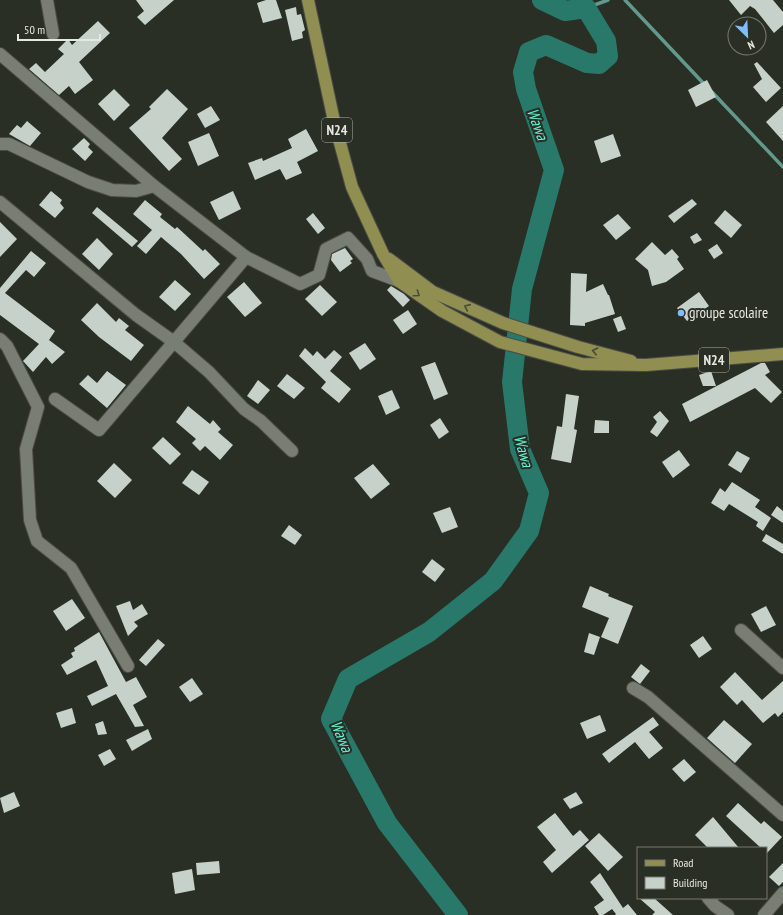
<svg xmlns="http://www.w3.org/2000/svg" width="783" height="915" font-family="'PT Sans Narrow',sans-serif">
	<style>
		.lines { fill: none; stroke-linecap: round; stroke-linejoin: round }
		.stream { stroke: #619a8d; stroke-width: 3.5 }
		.river { stroke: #287969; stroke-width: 20 }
		.building { fill: #c6d2c9 }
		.minor-casing { stroke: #4a4d45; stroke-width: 14 }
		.major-casing { stroke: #4a4d45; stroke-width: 14 }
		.minor { stroke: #787e73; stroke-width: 12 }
		.major { stroke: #908e50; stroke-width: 12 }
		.oneway { stroke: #494c33 }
		.poi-dot { fill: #80bdfa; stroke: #2a2f26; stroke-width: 1.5 }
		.labels { text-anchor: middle; stroke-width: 4; stroke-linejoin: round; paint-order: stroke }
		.shield { fill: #2a2f26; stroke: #adb0aa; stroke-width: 1 }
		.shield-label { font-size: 14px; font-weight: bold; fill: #e5e8e2 }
		.poi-label { font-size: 15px; fill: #e5e8e2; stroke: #2a2f26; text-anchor: start }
		.water-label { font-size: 16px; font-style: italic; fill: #60f3d5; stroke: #2a2f26 }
	</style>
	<rect width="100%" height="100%" fill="#2a2f26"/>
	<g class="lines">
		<g class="stream">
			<path d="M625,0L705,85"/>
			<path d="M586,8L608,0"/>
			<path d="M712,92L783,167"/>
		</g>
		<path class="river" d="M458,915L387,823L331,719L348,679L429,632L493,581L529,531L539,493L520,449L512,382L522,289L554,170L526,89L523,72L529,52L546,45L587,63L599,64L608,56L606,41L586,8L565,11L542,0"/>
	</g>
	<g class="building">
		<path d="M136,0H174L145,25L137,17L144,11Z"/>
		<path d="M266,0H276L282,18L263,23L257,3Z"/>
		<path d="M729,0H773L783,12V25L774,33L755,9L750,6L741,15Z"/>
		<path d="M296,7L297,15L301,14L305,30L302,32L303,38L292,41L285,10Z"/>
		<path d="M98,21L110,33L79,62L93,80L75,94L69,86L59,95L29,69L36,63L45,72L64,54L58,49L68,39L72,45Z"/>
		<path d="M757,62L781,88L766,102L753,87L762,79L754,64Z"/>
		<path d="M707,80L716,97L696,107L688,90Z"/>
		<path d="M114,89L130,105L114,121L98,104Z"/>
		<path d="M167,89L188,109L162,138L182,159L169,171L129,128L151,109L149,107Z"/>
		<path d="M211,106L220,120L205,128L197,114Z"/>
		<path d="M783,106V141L766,122Z"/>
		<path d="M27,121L41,133L30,146L9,134L17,125L21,128Z"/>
		<path d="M306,129L318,151L297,162L302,173L286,180L280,169L255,180L248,163L262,158L263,161L292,148L288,139Z"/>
		<path d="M209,133L219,156L198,166L188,142Z"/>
		<path d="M613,134L621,156L601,163L594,141Z"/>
		<path d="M84,138L90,144L88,147L93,152L85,161L72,149Z"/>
		<path d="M51,191L62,200L60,203L64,208L55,218L39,205Z"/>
		<path d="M233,191L241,209L219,220L210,202Z"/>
		<path d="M692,199L697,204L674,223L668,216Z"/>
		<path d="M145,200L162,214L160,217L175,229L177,227L203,251L205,249L220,264L204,279L181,254L161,237L146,254L137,246L152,230L133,214Z"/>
		<path d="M97,207L138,241L132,247L92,213Z"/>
		<path d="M725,210L742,225L731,238L714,223Z"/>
		<path d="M313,213L325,228L318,234L306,219Z"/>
		<path d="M618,214L631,228L616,240L603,225Z"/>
		<path d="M0,222L17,239L0,257Z"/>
		<path d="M697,233L702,240L694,244L690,237Z"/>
		<path d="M97,238L113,254L99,270L82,254Z"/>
		<path d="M652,242L665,255L672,249L679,257L677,259L684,269L666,282L652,286L648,270L635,259Z"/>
		<path d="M717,244L723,253L714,259L708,250Z"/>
		<path d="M345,248L353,259L350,261L352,263L340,272L331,260L332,254Z"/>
		<path d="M31,251L46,263L34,277L26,270L5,293L55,331L49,340L65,352L52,364L46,357L33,372L23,361L39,344L0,315V288Z"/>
		<path d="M571,273L587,274L586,292L603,284L608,295H609L615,314L585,323V326L570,325Z"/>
		<path d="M175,280L191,294L175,311L159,297Z"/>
		<path d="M244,282L262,303L245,317L227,297Z"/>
		<path d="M320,285L337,302L322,316L305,299Z"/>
		<path d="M391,286L404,294L410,300L403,307L387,290Z"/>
		<path d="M699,292L709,306L687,321L677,308Z"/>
		<path d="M97,303L116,322L119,318L129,326L125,330L144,345L131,361L99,337L81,320Z"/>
		<path d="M408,310L417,324L403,334L393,320Z"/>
		<path d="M621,316L626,329L618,332L613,319Z"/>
		<path d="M365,343L376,359L360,370L349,353Z"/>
		<path d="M305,348L313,356L317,351L325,359L334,350L342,357L330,371L351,389L339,403L321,388L326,382L299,356Z"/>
		<path d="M435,362L448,394L434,400L421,367Z"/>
		<path d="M761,363H765L770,372L765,375L782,392L771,403L755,388L690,422L682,404Z"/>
		<path d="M107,371L126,385L107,408L79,384L88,375L97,383Z"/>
		<path d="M711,371L716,386H703L699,375Z"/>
		<path d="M287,374L305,388L294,399L277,386Z"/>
		<path d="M258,380L270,390L258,404L247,396Z"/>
		<path d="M392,390L400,408L386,415L378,396Z"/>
		<path d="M566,394L579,396L574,429L577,430L571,463L551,459L557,426L562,427Z"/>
		<path d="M188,406L210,424L213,420L221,429L218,432L233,445L220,460L205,446L200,451L192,443L196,439L176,422Z"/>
		<path d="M660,411L669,421L657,437L650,432L657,422L653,417Z"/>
		<path d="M440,418L449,432L439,439L430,425Z"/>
		<path d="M595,420L609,421V433H594Z"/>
		<path d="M163,437L181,454L170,465L152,448Z"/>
		<path d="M679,450L690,465L673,478L662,462Z"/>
		<path d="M737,451L750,458L741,473L728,465Z"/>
		<path d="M114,463L132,480L115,498L97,481Z"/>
		<path d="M373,464L390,484L371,499L354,478Z"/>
		<path d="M192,470L209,482L199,495L182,483Z"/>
		<path d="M732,482L760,500L755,507L771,518L763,531L756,526L758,522L729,504L724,511L711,503L720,488L725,492Z"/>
		<path d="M777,506L783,511V523L771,515Z"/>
		<path d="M450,507L458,527L442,533L433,513Z"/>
		<path d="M289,525L302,535L295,545L281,536Z"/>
		<path d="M766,534L783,544V554L762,541Z"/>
		<path d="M432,559L445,569L435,582L422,572Z"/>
		<path d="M590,586L609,594L608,596L633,606L618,644L601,637L609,618L582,607Z"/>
		<path d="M72,599L85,618L66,631L53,611Z"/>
		<path d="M130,601L133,610L142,604L148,614L134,622L138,626L128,636L116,606Z"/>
		<path d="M766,606L776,625L761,632L751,614Z"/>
		<path d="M99,632L126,682L136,677L147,697L133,705L144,726L135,727L116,694L92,706L87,696L108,686L96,660L67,675L61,665L73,657L71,653L75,651L74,648Z"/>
		<path d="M589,633L600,637L594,655L584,652Z"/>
		<path d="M703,636L712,649L699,658L690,645Z"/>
		<path d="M158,639L165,645L146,666L139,660Z"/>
		<path d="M641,664L650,671L640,684L631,677Z"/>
		<path d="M735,672L762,700L783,681V712L778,717L775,713L763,723L742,700L737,705L720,687Z"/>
		<path d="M192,678L203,694L190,702L179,687Z"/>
		<path d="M72,708L76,723L61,728L56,713Z"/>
		<path d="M600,715L606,731L587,739L580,723Z"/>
		<path d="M653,717L659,725L649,732L663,748L649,759L635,742L609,763L602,754Z"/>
		<path d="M724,720L752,744L735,763L707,738Z"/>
		<path d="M103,721L107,734L98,735L95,724Z"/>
		<path d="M148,729L152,739L132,751L126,740Z"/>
		<path d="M110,749L116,759L104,766L98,755Z"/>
		<path d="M684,759L696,772L684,782L672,769Z"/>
		<path d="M14,792L20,806L4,813L0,798Z"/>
		<path d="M576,792L583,803L570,809L563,799Z"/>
		<path d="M738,803L761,824L764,821L782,837L767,853L766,848H761L726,816Z"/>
		<path d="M555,813L573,836L580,830L589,840L552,873L543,862L556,850L537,827Z"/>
		<path d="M713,817L739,848H708L695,835Z"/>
		<path d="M599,833L623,857L608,871L585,846Z"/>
		<path d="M219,861L220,873L197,875L196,863Z"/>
		<path d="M783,863V882L779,886L769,877Z"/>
		<path d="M192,869L195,890L175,894L172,873Z"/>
		<path d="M600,873L623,908L628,904L637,915H615L616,914L612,909L603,915H599L594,907L604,900L590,882Z"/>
		<path d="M639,898H654L673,915H652L655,912Z"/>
	</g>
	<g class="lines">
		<g class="minor-casing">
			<g id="minor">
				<path d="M47,0L53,34"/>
				<path d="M0,54L154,186L246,257L300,284L319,275L326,249L348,238L367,259L372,271L399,281"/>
				<path d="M0,144H9L88,182L112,190L136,191L154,186"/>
				<path d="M0,202L136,315L174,342L209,372L244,409L261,421L292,451"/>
				<path d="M0,339L7,346L38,407L26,449L30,520L37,541L71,568L128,666"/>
				<path d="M55,399L99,430L246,257"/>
				<path d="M741,630L783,668"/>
				<path d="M633,688L648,697L783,815"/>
				<path d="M708,898L715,906L728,915"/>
				<path d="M764,915L783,893"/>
			</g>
		</g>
		<g class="major-casing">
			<g id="major">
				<path d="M308,0L334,121L352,187L383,254L399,281L442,311L500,342L582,364L646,365L783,354"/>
				<path d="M389,259L433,292L503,323L578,347L631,361"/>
			</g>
		</g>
		<use href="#minor" class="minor"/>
		<use href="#major" class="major"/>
	</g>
	<defs><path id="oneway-chevron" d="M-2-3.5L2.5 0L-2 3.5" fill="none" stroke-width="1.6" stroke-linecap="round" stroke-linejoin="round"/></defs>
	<g class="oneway">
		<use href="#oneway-chevron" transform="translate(417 294) rotate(35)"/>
		<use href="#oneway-chevron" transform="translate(467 307) rotate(-156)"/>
		<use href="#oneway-chevron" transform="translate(595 351) rotate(-167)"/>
	</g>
	<circle class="poi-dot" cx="681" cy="313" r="4"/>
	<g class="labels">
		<g class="shield">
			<rect x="322" y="118" width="30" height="24" rx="3"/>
			<rect x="699" y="348" width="30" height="24" rx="3"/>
		</g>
		<g class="shield-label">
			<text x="337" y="135">N24</text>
			<text x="714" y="365">N24</text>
		</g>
		<g class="poi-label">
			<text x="689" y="318">groupe scolaire</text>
		</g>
		<g class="water-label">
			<text transform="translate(538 124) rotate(70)" y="6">Wawa</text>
			<text transform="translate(524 451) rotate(74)" y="6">Wawa</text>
			<text transform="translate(342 736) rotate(67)" y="6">Wawa</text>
		</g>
	</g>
	<rect x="637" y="847" width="130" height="52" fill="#2a2f26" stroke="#757971"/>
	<rect x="645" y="860" width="20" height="6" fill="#908e50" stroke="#757971"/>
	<text x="673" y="867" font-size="12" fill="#e5e8e2">Road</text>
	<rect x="645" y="877" width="20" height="12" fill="#c6d2c9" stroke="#757971"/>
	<text x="673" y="887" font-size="12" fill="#e5e8e2">Building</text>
	<g transform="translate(747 36) rotate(156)"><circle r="19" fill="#2a2f26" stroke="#757971"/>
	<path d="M0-3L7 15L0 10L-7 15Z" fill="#80bdfa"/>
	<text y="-6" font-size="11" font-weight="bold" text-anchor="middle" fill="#e5e8e2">N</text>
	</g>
	<path d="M18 34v6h82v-6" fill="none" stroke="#e5e8e2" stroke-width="2"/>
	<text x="24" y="34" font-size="12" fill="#e5e8e2" stroke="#2a2f26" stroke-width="3" paint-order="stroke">50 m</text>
</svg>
